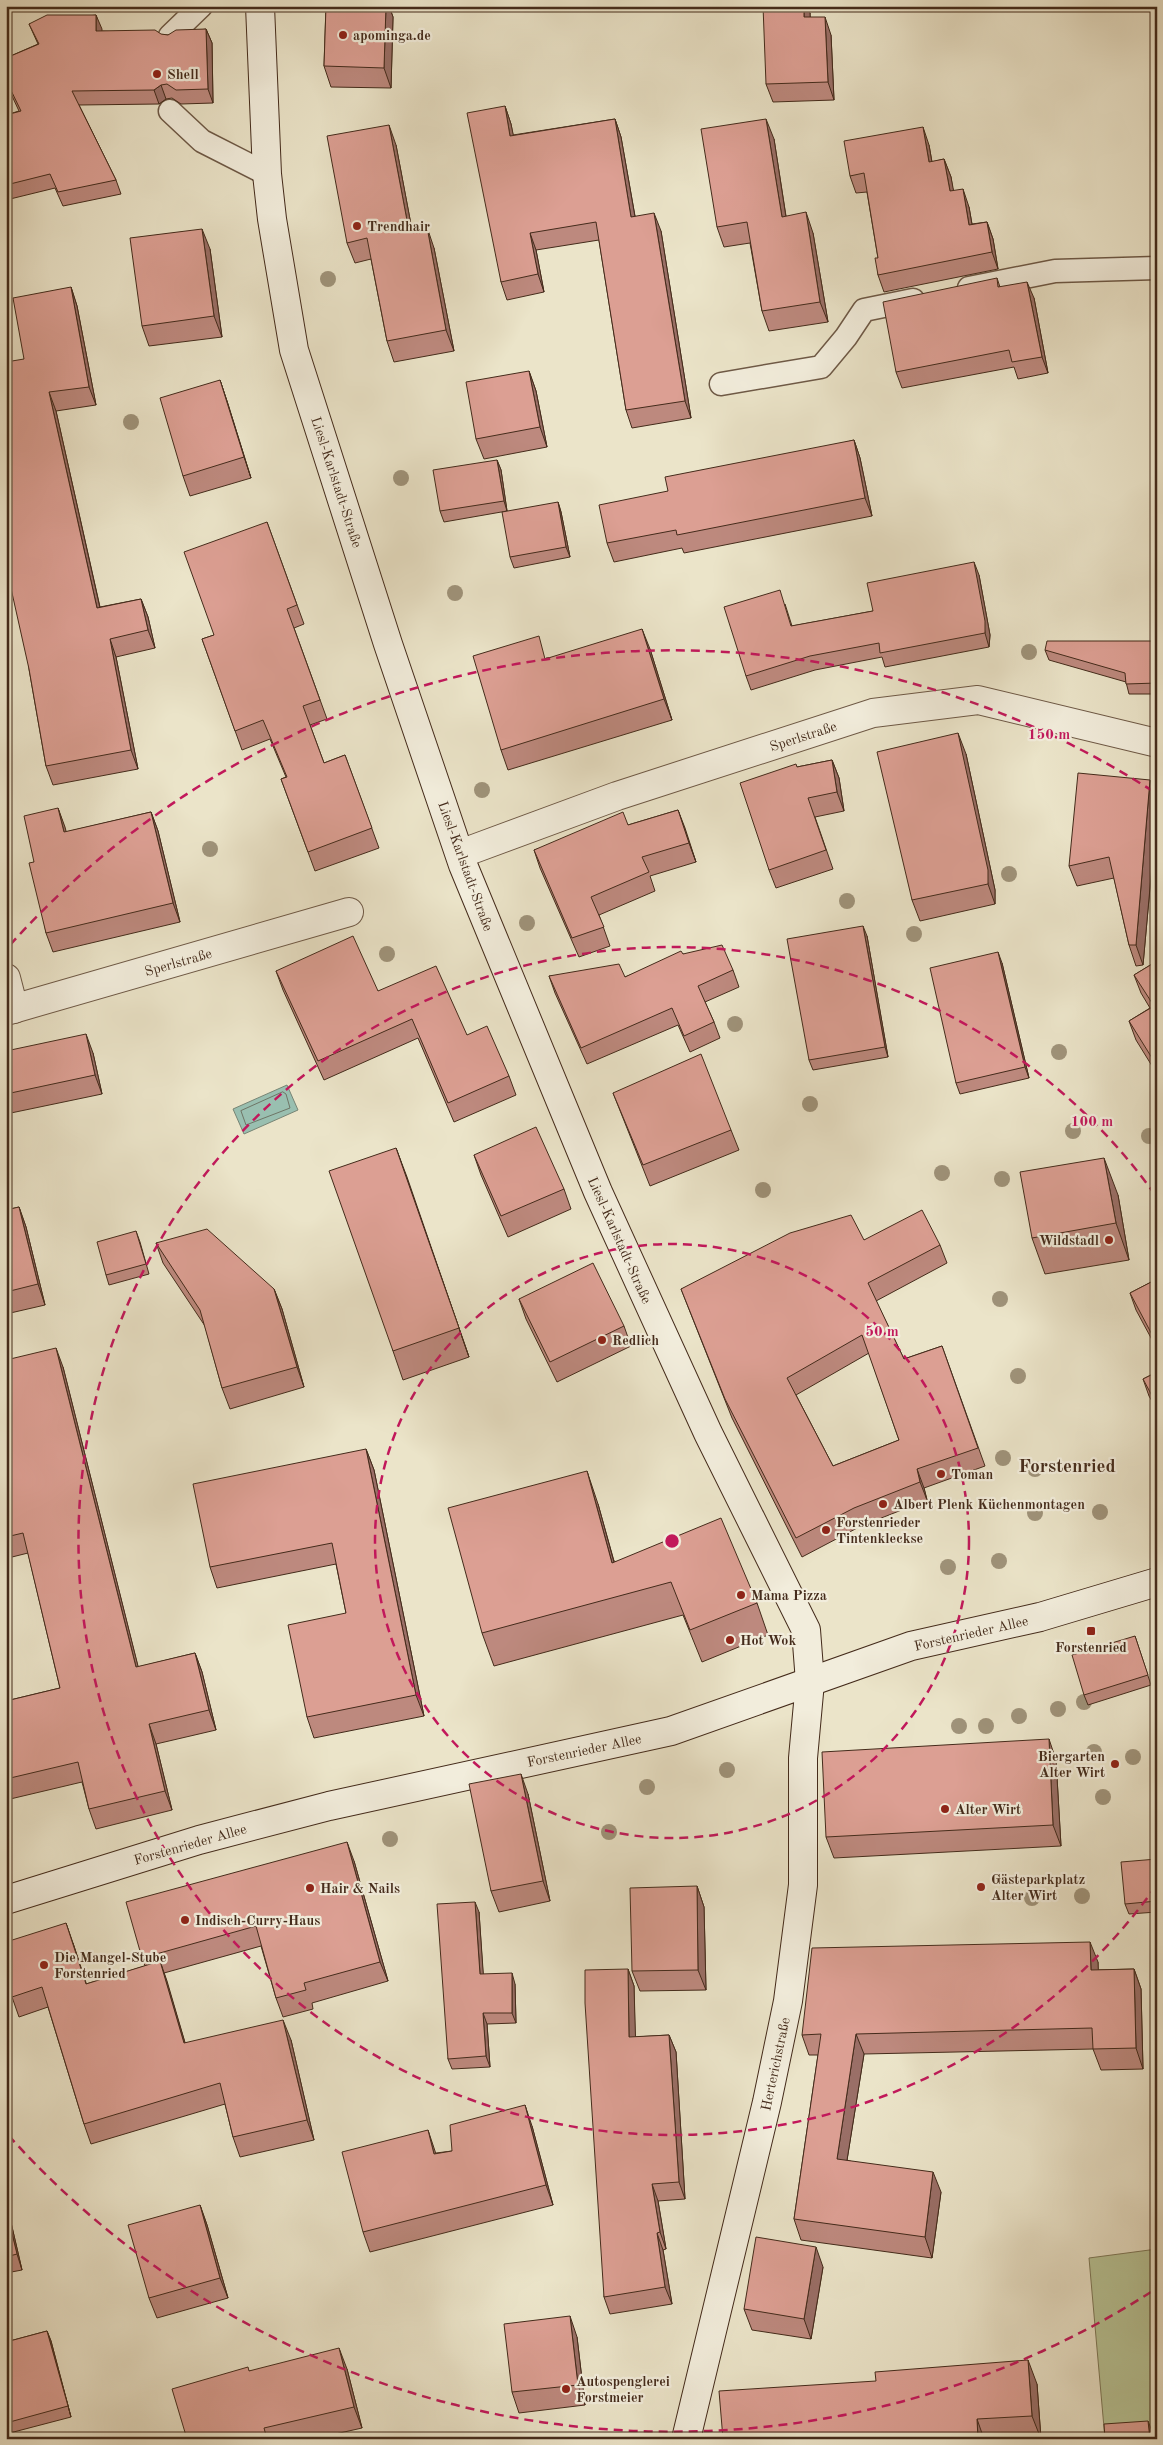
<svg xmlns="http://www.w3.org/2000/svg" width="1163" height="2445" font-family="'Old Standard TT',serif">
	<style>
		.green { fill: #b8c496; stroke: #7e7858 }
		.water { fill: #99bfb0; stroke: #778474 }
		.lines { fill: none; stroke-linecap: round; stroke-linejoin: round }
		.shore { stroke: #6e7566; stroke-width: 1 }
		.service-casing { stroke: #6e5946; stroke-width: 25 }
		.minor-casing { stroke: #6e5946; stroke-width: 30 }
		.secondary-casing { stroke: #442b1b; stroke-width: 30 }
		.service { stroke: #f2eddc; stroke-width: 22 }
		.minor { stroke: #f2eddc; stroke-width: 28 }
		.secondary { stroke: #f2eddc; stroke-width: 28 }
		.tree { fill: #9f937a }
		.wall { fill: #bd897e; stroke: #442b1b; fill-rule: evenodd }
		.shaded-wall { fill: #9a6f67; stroke: #442b1b }
		.building { fill: #dc9f93; stroke: #442b1b; fill-rule: evenodd }
		.ring { fill: none; stroke: #c2185b; stroke-width: 2.5; stroke-dasharray: 9 6 }
		.poi-dot { fill: #8f2418; stroke: #f2eddc; stroke-width: 2 }
		.labels { text-anchor: middle; stroke-width: 4.5; stroke-linejoin: round; paint-order: stroke }
		.poi-label { font-size: 14px; font-weight: bold; fill: #442b1b; stroke: #f2eddc; text-anchor: start }
		.street-label { font-size: 14px; fill: #442b1b; stroke: #f2eddc }
		.district-label { font-size: 19px; font-weight: bold; fill: #442b1b; stroke: #f2eddc }
		.centre { fill: #c2185b; stroke: #f2eddc; stroke-width: 2.5 }
		.ring-label { font-size: 15px; text-anchor: middle; font-weight: bold; fill: #c2185b; stroke: #f2eddc; stroke-width: 4.5; stroke-linejoin: round; paint-order: stroke }
	</style>
	<rect width="100%" height="100%" fill="#ebe4c9"/>
	<filter id="stains"><feTurbulence type="fractalNoise" baseFrequency=".004" numOctaves="4"/><feColorMatrix values="0 0 0 0 .2 0 0 0 0 .09 0 0 0 0 .02 0 0 0 .5 -.17"/></filter>
	<radialGradient id="worn" r=".72"><stop offset=".6" stop-color="#630" stop-opacity="0"/><stop offset="1" stop-color="#630" stop-opacity=".3"/></radialGradient>
	<path class="green" d="M1157,2249V2439H1105L1089,2258Z"/>
	<path class="water" d="M287,1085L298,1110L244,1134L233,1109Z"/>
	<g class="lines">
		<path class="shore" d="M283,1092L286,1094L290,1108L246,1125L241,1111Z"/>
		<g class="service-casing">
			<g id="service">
				<path d="M170,36L201,6"/>
				<path d="M170,111L202,141L267,174"/>
				<path d="M969,288L1055,271L1157,268"/>
				<path d="M721,384L821,367L846,337L864,310L913,300"/>
			</g>
		</g>
		<g class="minor-casing">
			<g id="minor">
				<path d="M460,854L617,796L873,713L978,700L1157,743"/>
				<path d="M6,978L14,1009"/>
				<path d="M6,1011L349,912"/>
			</g>
		</g>
		<g class="secondary-casing">
			<g id="secondary">
				<path d="M260,6L267,174L272,219L294,350L388,644L463,865L598,1192L708,1433L806,1630L810,1682L803,1758V1885L788,2001L767,2102L686,2439"/>
				<path d="M6,1900L199,1840L329,1806L671,1731L911,1646L1040,1617L1157,1582"/>
			</g>
		</g>
		<use href="#service" class="service"/>
		<use href="#minor" class="minor"/>
		<use href="#secondary" class="secondary"/>
	</g>
	<g class="tree">
		<circle cx="328" cy="279" r="8"/>
		<circle cx="131" cy="422" r="8"/>
		<circle cx="401" cy="478" r="8"/>
		<circle cx="455" cy="593" r="8"/>
		<circle cx="1029" cy="652" r="8"/>
		<circle cx="482" cy="790" r="8"/>
		<circle cx="210" cy="849" r="8"/>
		<circle cx="1009" cy="874" r="8"/>
		<circle cx="847" cy="901" r="8"/>
		<circle cx="527" cy="923" r="8"/>
		<circle cx="914" cy="934" r="8"/>
		<circle cx="387" cy="954" r="8"/>
		<circle cx="735" cy="1024" r="8"/>
		<circle cx="1059" cy="1052" r="8"/>
		<circle cx="810" cy="1104" r="8"/>
		<circle cx="1073" cy="1131" r="8"/>
		<circle cx="1149" cy="1136" r="8"/>
		<circle cx="942" cy="1173" r="8"/>
		<circle cx="1002" cy="1179" r="8"/>
		<circle cx="763" cy="1190" r="8"/>
		<circle cx="1000" cy="1299" r="8"/>
		<circle cx="1018" cy="1376" r="8"/>
		<circle cx="1003" cy="1458" r="8"/>
		<circle cx="1035" cy="1469" r="8"/>
		<circle cx="1100" cy="1512" r="8"/>
		<circle cx="1035" cy="1513" r="8"/>
		<circle cx="999" cy="1561" r="8"/>
		<circle cx="948" cy="1567" r="8"/>
		<circle cx="1084" cy="1702" r="8"/>
		<circle cx="1058" cy="1709" r="8"/>
		<circle cx="1019" cy="1716" r="8"/>
		<circle cx="959" cy="1726" r="8"/>
		<circle cx="986" cy="1726" r="8"/>
		<circle cx="1094" cy="1752" r="8"/>
		<circle cx="1133" cy="1757" r="8"/>
		<circle cx="727" cy="1770" r="8"/>
		<circle cx="647" cy="1787" r="8"/>
		<circle cx="1103" cy="1797" r="8"/>
		<circle cx="609" cy="1832" r="8"/>
		<circle cx="390" cy="1839" r="8"/>
		<circle cx="1082" cy="1896" r="8"/>
		<circle cx="1032" cy="1898" r="8"/>
	</g>
	<g class="wall">
		<path d="M326,6H389L393,17L391,88L331,87L324,66Z"/>
		<path d="M810,13V17L831,35L834,100L773,102L766,84Z"/>
		<path d="M96,15L101,31L168,35L206,29L212,43L213,103L181,104L172,98L166,99L159,104L79,105L116,180L121,194L63,206L55,188L6,200V115L19,111L6,83V58L38,44L29,24Z"/>
		<path d="M505,106L511,124L513,135L615,119L621,137L635,216L661,231L691,418L632,428L626,410L599,240L536,250L544,292L507,300L501,282Z"/>
		<path d="M774,139L786,216L813,233L828,322L769,331L762,311L750,243L724,247L717,227Z"/>
		<path d="M396,145L412,230L434,248L454,351L394,362L387,341L371,259L355,263L347,243Z"/>
		<path d="M929,145L932,162L944,159L951,177L953,191L969,207L972,224L987,222L993,239L998,269L884,292L878,275V258L867,192L856,193L850,176Z"/>
		<path d="M210,249L222,337L149,346L142,326Z"/>
		<path d="M997,278L1000,287L1034,298L1048,373L1018,379L1014,367L902,388L896,372Z"/>
		<path d="M71,287L77,306L96,405L56,411L100,607L141,599L148,617L155,648L116,657L138,769L53,785L46,766L29,669L24,359Z"/>
		<path d="M529,371L536,391L547,447L484,459L476,439Z"/>
		<path d="M220,380L227,401L251,478L190,496L183,476Z"/>
		<path d="M854,440L860,458L872,516L684,553L682,548L614,562L607,543L668,491Z"/>
		<path d="M497,460L501,470L507,511L444,522L440,511Z"/>
		<path d="M558,502L561,512L570,557L514,568L510,557Z"/>
		<path d="M267,522L304,624L294,628L327,719L310,725L324,763L345,755L379,848L315,871L281,779L286,777L270,739L242,750L202,639L214,635Z"/>
		<path d="M979,575L990,635L989,647L885,667L882,657L815,670L751,690L746,676L785,604L792,626L873,611Z"/>
		<path d="M1157,641V694H1129L1126,682L1049,660L1045,650Z"/>
		<path d="M650,649L672,720L508,770L501,750L546,658Z"/>
		<path d="M966,754L995,890V904L920,921L912,900Z"/>
		<path d="M832,760L839,778L844,811L815,817L833,869L776,888L769,870L797,767Z"/>
		<path d="M1150,780L1157,798V810L1143,965L1136,966L1129,945L1114,878L1077,886L1069,866Z"/>
		<path d="M58,808L66,832L151,812L158,831L180,922L53,952L46,933L34,862Z"/>
		<path d="M678,810L696,862L650,876L655,891L599,915L610,946L579,957L540,868L534,850L628,825Z"/>
		<path d="M867,936L888,1057L813,1070L809,1060Z"/>
		<path d="M683,954L733,970L739,987L705,1002L714,1022L720,1038L690,1052L678,1025L587,1064L555,993L549,976L625,977Z"/>
		<path d="M1157,961V1074L1136,1040L1129,1021L1150,1008L1141,993L1134,975Z"/>
		<path d="M1002,963L1029,1078L960,1094L956,1083Z"/>
		<path d="M276,971L378,991L467,1035L509,1076L516,1095L454,1122L418,1038L324,1080L283,990Z"/>
		<path d="M6,1051L93,1053L102,1094L6,1114Z"/>
		<path d="M613,1093L731,1130L739,1150L650,1186L621,1113Z"/>
		<path d="M396,1148L469,1357L403,1380L393,1351Z"/>
		<path d="M474,1155L564,1189L571,1209L508,1237L481,1175Z"/>
		<path d="M1118,1195L1129,1260L1045,1274L1032,1238Z"/>
		<path d="M19,1207L26,1227L45,1305L6,1314V1210Z"/>
		<path d="M136,1231L140,1242L149,1274L109,1285L106,1275Z"/>
		<path d="M864,1240L940,1245L947,1263L876,1301L904,1359L942,1346L985,1466L924,1488L927,1500L861,1526L802,1557L732,1418L681,1289ZM869,1353L899,1440L833,1466L796,1395Z"/>
		<path d="M156,1243L274,1289L282,1309L304,1387L230,1409L222,1388L205,1326L163,1263Z"/>
		<path d="M1157,1279V1349L1136,1310L1130,1293Z"/>
		<path d="M519,1299L624,1326L631,1346L557,1382L526,1319Z"/>
		<path d="M6,1360L63,1367L138,1667L195,1653L202,1672L216,1730L156,1744L172,1810L96,1829L89,1809L82,1782L6,1800V1701L60,1688L28,1553L12,1557L6,1542Z"/>
		<path d="M1157,1372V1410L1149,1396L1143,1379Z"/>
		<path d="M366,1449L374,1470L424,1716L314,1738L307,1717L346,1613L336,1564L217,1588L210,1567Z"/>
		<path d="M598,1504L614,1561L757,1603L768,1635L702,1662L683,1615L494,1666L482,1633Z"/>
		<path d="M1135,1636L1151,1685L1088,1705L1084,1695Z"/>
		<path d="M1056,1760L1061,1846L834,1858L826,1837Z"/>
		<path d="M528,1794L550,1901L499,1912L491,1891Z"/>
		<path d="M1157,1859V1912L1129,1914L1125,1904Z"/>
		<path d="M354,1861L388,1981L312,2003L313,2009L283,2017L276,1998L261,1946L164,1973L185,2043L291,2040L314,2140L240,2157L233,2137L225,2104L91,2144L84,2124L48,2007L19,2017L12,1997L73,1943L86,1984L145,1966L142,1958Z"/>
		<path d="M697,1886L704,1907L706,1990L640,1991L632,1971Z"/>
		<path d="M479,1912L483,1974L515,1984L516,2023L487,2024L490,2067L452,2069L448,2059Z"/>
		<path d="M1098,1962V1970L1134,1969L1141,1989L1143,2069L1101,2070L1093,2049L864,2054L847,2160L941,2192L932,2258L801,2240L794,2219L818,2055H809L802,2035Z"/>
		<path d="M628,1969L634,1986L635,2037L669,2035L676,2052L685,2199L658,2201L666,2249L663,2250L672,2304L610,2314L604,2297Z"/>
		<path d="M532,2126L553,2205L370,2252L363,2232L436,2153L452,2151Z"/>
		<path d="M6,2201L22,2270L6,2273Z"/>
		<path d="M200,2205L207,2225L228,2298L157,2318L149,2298Z"/>
		<path d="M823,2267L811,2339L752,2330L744,2309Z"/>
		<path d="M47,2331L51,2341L71,2417L6,2434V2342Z"/>
		<path d="M577,2337L585,2405L519,2413L512,2392Z"/>
		<path d="M347,2369L362,2428L313,2439H187L249,2371Z"/>
		<path d="M1037,2384L1041,2439H723Z"/>
	</g>
	<g class="shaded-wall">
		<path d="M386,6H389L393,17L391,88L384,68Z"/>
		<path d="M804,6H807L810,13L811,35L804,17Z"/>
		<path d="M96,15L102,29L101,45L96,31Z"/>
		<path d="M825,17L831,35L834,100L828,82Z"/>
		<path d="M206,29L212,43L213,103L208,89Z"/>
		<path d="M161,85L166,99L159,104L154,90Z"/>
		<path d="M505,106L511,124L517,153L510,136Z"/>
		<path d="M615,119L621,137L638,234L631,217Z"/>
		<path d="M766,119L774,139L789,237L782,217Z"/>
		<path d="M389,125L396,145L416,251L409,231Z"/>
		<path d="M923,127L929,145L935,180L929,162Z"/>
		<path d="M944,159L951,177L957,209L950,191Z"/>
		<path d="M963,189L969,207L975,242L969,225Z"/>
		<path d="M806,212L813,233L828,322L820,302Z"/>
		<path d="M654,213L661,231L691,418L685,401Z"/>
		<path d="M987,222L993,239L998,269L992,252Z"/>
		<path d="M427,227L434,248L454,351L446,330Z"/>
		<path d="M202,229L210,249L222,337L214,316Z"/>
		<path d="M530,233L536,250L544,292L538,274Z"/>
		<path d="M1027,282L1034,298L1048,373L1042,357Z"/>
		<path d="M71,287L77,306L96,405L89,387Z"/>
		<path d="M529,371L536,391L547,447L540,427Z"/>
		<path d="M220,380L227,401L251,478L244,457Z"/>
		<path d="M49,392L56,411L104,626L97,608Z"/>
		<path d="M854,440L860,458L872,516L865,498Z"/>
		<path d="M497,460L501,470L507,511L504,501Z"/>
		<path d="M558,502L561,512L570,557L566,547Z"/>
		<path d="M974,562L979,575L990,635L989,647L985,633Z"/>
		<path d="M141,599L148,617L155,648L148,630Z"/>
		<path d="M642,629L650,649L672,720L664,699Z"/>
		<path d="M110,639L116,657L138,769L131,750Z"/>
		<path d="M958,733L966,754L995,890V904L988,884Z"/>
		<path d="M832,760L839,778L844,811L837,792Z"/>
		<path d="M1150,780L1157,798V810L1143,965L1136,945Z"/>
		<path d="M58,808L65,827L71,851L64,832Z"/>
		<path d="M678,810L685,828L696,862L689,843Z"/>
		<path d="M151,812L158,831L180,922L173,903Z"/>
		<path d="M863,926L867,936L888,1057L885,1047Z"/>
		<path d="M998,952L1002,963L1029,1078L1025,1067Z"/>
		<path d="M86,1034L93,1053L102,1094L95,1075Z"/>
		<path d="M396,1148L407,1177L469,1357L459,1328Z"/>
		<path d="M1104,1158L1118,1195L1129,1260L1116,1223Z"/>
		<path d="M19,1207L26,1227L45,1305L38,1284Z"/>
		<path d="M274,1289L282,1309L304,1387L297,1367Z"/>
		<path d="M56,1348L63,1367L143,1686L136,1667Z"/>
		<path d="M366,1449L374,1470L424,1716L416,1695Z"/>
		<path d="M917,1469L924,1488L927,1500L920,1482Z"/>
		<path d="M587,1471L598,1504L623,1595L612,1563Z"/>
		<path d="M195,1653L202,1672L216,1730L209,1710Z"/>
		<path d="M149,1724L156,1744L172,1810L165,1791Z"/>
		<path d="M1049,1739L1056,1760L1061,1846L1053,1825Z"/>
		<path d="M521,1774L528,1794L550,1901L543,1881Z"/>
		<path d="M347,1842L354,1861L388,1981L380,1962Z"/>
		<path d="M697,1886L704,1907L706,1990L698,1970Z"/>
		<path d="M475,1902L479,1912L484,1984L480,1974Z"/>
		<path d="M66,1923L73,1943L93,2004L86,1984Z"/>
		<path d="M1090,1942L1098,1962L1099,1990L1091,1970Z"/>
		<path d="M160,1961L167,1981L191,2063L184,2043Z"/>
		<path d="M628,1969L634,1986L636,2054L629,2037Z"/>
		<path d="M1134,1969L1141,1989L1143,2069L1136,2048Z"/>
		<path d="M512,1973L515,1984L516,2023L512,2013Z"/>
		<path d="M483,2013L487,2024L490,2067L486,2056Z"/>
		<path d="M283,2020L291,2040L314,2140L307,2120Z"/>
		<path d="M856,2034L864,2054L844,2179L837,2159Z"/>
		<path d="M669,2035L676,2052L685,2199L679,2182Z"/>
		<path d="M525,2105L532,2126L553,2205L546,2185Z"/>
		<path d="M428,2130L435,2151L442,2174L434,2154Z"/>
		<path d="M933,2172L941,2192L932,2258L925,2237Z"/>
		<path d="M652,2184L658,2201L666,2249L660,2232Z"/>
		<path d="M6,2201L22,2270L17,2254L6,2209Z"/>
		<path d="M200,2205L207,2225L228,2298L220,2278Z"/>
		<path d="M657,2233L663,2250L672,2304L665,2287Z"/>
		<path d="M816,2247L823,2267L811,2339L804,2319Z"/>
		<path d="M570,2316L577,2337L585,2405L578,2385Z"/>
		<path d="M47,2331L51,2341L71,2417L68,2406Z"/>
		<path d="M339,2348L347,2369L362,2428L354,2407Z"/>
		<path d="M1028,2360L1037,2384L1041,2439L1032,2416Z"/>
		<path d="M977,2419L984,2439H978Z"/>
		<path d="M1148,2421L1152,2431L1153,2439H1150Z"/>
	</g>
	<g class="building">
		<path d="M326,6H386L384,68L324,66Z"/>
		<path d="M763,6H804V17H825L828,82L766,84Z"/>
		<path d="M47,15H96V31L155,30L161,34L168,35L176,30L206,29L208,89L176,90L167,84L161,85L154,90L72,91L116,180L58,192L50,174L6,185V115L21,111L6,80V58L39,44L29,24Z"/>
		<path d="M505,106L510,136L615,119L631,217L654,213L685,401L626,410L596,222L530,233L538,274L501,282L467,113Z"/>
		<path d="M766,119L782,217L806,212L820,302L762,311L747,222L717,227L701,129Z"/>
		<path d="M389,125L409,231L427,227L446,330L387,341L367,238L347,243L327,136Z"/>
		<path d="M923,127L929,162L944,159L950,191L963,189L969,225L987,222L992,252L878,275L875,258H878L864,173L850,176L844,141Z"/>
		<path d="M202,229L214,316L142,326L130,238Z"/>
		<path d="M997,278L998,287L1027,282L1042,357L1012,362L1009,350L896,372L883,302Z"/>
		<path d="M71,287L89,387L49,392L97,608L141,599L148,630L110,639L131,750L46,766L29,669L6,566V362L24,359L13,298Z"/>
		<path d="M529,371L540,427L476,439L466,382Z"/>
		<path d="M220,380L244,457L183,476L160,398Z"/>
		<path d="M854,440L865,498L677,535L676,530L607,543L599,505L668,491L665,477Z"/>
		<path d="M497,460L504,501L440,511L433,470Z"/>
		<path d="M558,502L566,547L510,557L502,512Z"/>
		<path d="M267,522L297,605L287,609L320,700L303,706L324,763L345,755L372,828L308,852L281,779L287,777L263,720L235,731L202,639L214,635L184,552Z"/>
		<path d="M974,562L985,621V633L880,653L879,643L810,656L746,676L724,607L780,590L791,626L873,611L867,583Z"/>
		<path d="M642,629L664,699L501,750L473,656L539,636L545,659Z"/>
		<path d="M1047,641H1157V683L1126,684L1125,673L1045,650Z"/>
		<path d="M958,733L988,870V884L912,900L877,752Z"/>
		<path d="M832,760L837,792L808,798L826,850L769,870L740,783L796,764L797,767Z"/>
		<path d="M1078,773L1150,780L1136,945H1129L1109,857L1069,866Z"/>
		<path d="M58,808L64,832L151,812L173,903L46,933L29,863L34,862L24,816Z"/>
		<path d="M678,810L689,843L642,857L649,872L591,897L604,927L572,938L534,850L623,812L628,825Z"/>
		<path d="M863,926L885,1047L809,1060L787,939Z"/>
		<path d="M353,936L378,991L436,966L467,1035L487,1026L509,1076L448,1103L412,1019L318,1061L276,971Z"/>
		<path d="M722,945L733,970L698,986L714,1022L684,1036L672,1008L581,1048L549,976L619,964L625,977L681,951L683,954Z"/>
		<path d="M998,952L1025,1067L956,1083L930,968Z"/>
		<path d="M1157,961V1066L1129,1021L1154,1006L1134,975Z"/>
		<path d="M86,1034L95,1075L6,1094V1051Z"/>
		<path d="M701,1054L731,1130L643,1165L613,1093Z"/>
		<path d="M536,1127L564,1189L501,1216L474,1155Z"/>
		<path d="M396,1148L459,1328L393,1351L329,1171Z"/>
		<path d="M1104,1158L1116,1223L1032,1238L1020,1172Z"/>
		<path d="M19,1207L38,1284L6,1292V1210Z"/>
		<path d="M922,1210L940,1245L868,1283L904,1359L942,1346L978,1448L917,1469L920,1482L854,1508L796,1538L725,1399L681,1289L790,1233L851,1215L864,1240ZM862,1335L899,1440L833,1466L787,1378Z"/>
		<path d="M207,1229L274,1289L297,1367L222,1388L200,1310L156,1243Z"/>
		<path d="M136,1231L146,1264L106,1275L97,1242Z"/>
		<path d="M593,1263L624,1326L550,1362L519,1299Z"/>
		<path d="M1157,1279V1344L1130,1293Z"/>
		<path d="M56,1348L136,1667L195,1653L209,1710L149,1724L165,1791L89,1809L78,1762L6,1779V1701L60,1688L23,1533L6,1537V1360Z"/>
		<path d="M1157,1372V1405L1143,1379Z"/>
		<path d="M366,1449L416,1695L307,1717L288,1625L346,1613L332,1543L210,1567L193,1484Z"/>
		<path d="M587,1471L612,1563L721,1518L757,1603L690,1630L671,1582L482,1633L448,1508Z"/>
		<path d="M1135,1636L1148,1675L1084,1695L1072,1655Z"/>
		<path d="M1049,1739L1053,1825L826,1837L822,1752Z"/>
		<path d="M521,1774L543,1881L491,1891L469,1784Z"/>
		<path d="M347,1842L380,1962L304,1983L306,1990L276,1998L256,1926L142,1958L126,1902Z"/>
		<path d="M1157,1859V1901L1125,1904L1121,1862Z"/>
		<path d="M697,1886L698,1970L632,1971L630,1888Z"/>
		<path d="M475,1902L480,1974L512,1973V2013H483L486,2056L448,2059L437,1904Z"/>
		<path d="M66,1923L86,1984L160,1961L184,2043L283,2020L307,2120L233,2137L220,2083L84,2124L42,1987L12,1997L6,1980V1942Z"/>
		<path d="M1090,1942L1091,1970L1134,1969L1136,2048L1093,2049L1092,2028L856,2034L837,2159L933,2172L925,2237L794,2219L821,2034L802,2035L812,1948Z"/>
		<path d="M628,1969L629,2037L669,2035L679,2182L652,2184L660,2232L657,2233L665,2287L604,2297L585,2003V1970Z"/>
		<path d="M525,2105L546,2185L363,2232L342,2152L428,2130L434,2154L452,2151L450,2125Z"/>
		<path d="M200,2205L220,2278L149,2298L128,2225Z"/>
		<path d="M6,2209L17,2254L6,2257Z"/>
		<path d="M756,2237L816,2247L804,2319L744,2309Z"/>
		<path d="M570,2316L578,2385L512,2392L504,2324Z"/>
		<path d="M47,2331L68,2406L6,2423V2342Z"/>
		<path d="M339,2348L354,2407L264,2428L267,2439H187L172,2389L248,2367L249,2371Z"/>
		<path d="M1028,2360L1032,2416L977,2419L978,2439H723L719,2391L876,2381L875,2372Z"/>
		<path d="M1148,2421L1150,2439H1105L1104,2424Z"/>
		<path d="M508,2434L509,2439H461Z"/>
	</g>
	<g class="ring">
		<circle cx="672" cy="1541" r="297"/>
		<path d="M1156 1886A594 594 0 1 1 1156 1196"/>
		<path d="M1151 2292A891 891 0 0 1 10 2137M10 945A891 891 0 0 1 1151 790"/>
	</g>
	<g class="poi-dot">
		<circle cx="343" cy="35" r="5"/>
		<circle cx="157" cy="74" r="5"/>
		<circle cx="357" cy="226" r="5"/>
		<circle cx="1109" cy="1240" r="5"/>
		<circle cx="602" cy="1340" r="5"/>
		<circle cx="941" cy="1474" r="5"/>
		<circle cx="883" cy="1504" r="5"/>
		<circle cx="826" cy="1530" r="5"/>
		<circle cx="741" cy="1595" r="5"/>
		<rect x="1086" y="1626" width="10" height="10" rx="2.5"/>
		<circle cx="730" cy="1640" r="5"/>
		<circle cx="1115" cy="1764" r="5"/>
		<circle cx="945" cy="1809" r="5"/>
		<circle cx="981" cy="1887" r="5"/>
		<circle cx="310" cy="1888" r="5"/>
		<circle cx="185" cy="1920" r="5"/>
		<circle cx="44" cy="1965" r="5"/>
		<circle cx="566" cy="2389" r="5"/>
	</g>
	<g class="labels">
		<g class="poi-label">
			<text x="353" y="40">apominga.de</text>
			<text x="167" y="79">Shell</text>
			<text x="367" y="231">Trendhair</text>
			<text x="1099" y="1245" text-anchor="end">Wildstadl</text>
			<text x="612" y="1345">Redlich</text>
			<text x="951" y="1479">Toman</text>
			<text x="893" y="1509">Albert Plenk Küchenmontagen</text>
			<text x="836" y="1527">Forstenrieder<tspan x="836" dy="16">Tintenkleckse</tspan></text>
			<text x="751" y="1600">Mama Pizza</text>
			<text x="740" y="1645">Hot Wok</text>
			<text x="1091" y="1652" text-anchor="middle">Forstenried</text>
			<text x="1105" y="1761" text-anchor="end">Biergarten<tspan x="1105" dy="16">Alter Wirt</tspan></text>
			<text x="955" y="1814">Alter Wirt</text>
			<text x="991" y="1884">Gästeparkplatz<tspan x="991" dy="16">Alter Wirt</tspan></text>
			<text x="320" y="1893">Hair &amp; Nails</text>
			<text x="195" y="1925">Indisch-Curry-Haus</text>
			<text x="54" y="1962">Die Mangel-Stube<tspan x="54" dy="16">Forstenried</tspan></text>
			<text x="576" y="2386">Autospenglerei<tspan x="576" dy="16">Forstmeier</tspan></text>
		</g>
		<g class="street-label">
			<text transform="translate(337 482) rotate(72)" y="5">Liesl-Karlstadt-Straße</text>
			<text transform="translate(803 736) rotate(-18)" y="5">Sperlstraße</text>
			<text transform="translate(466 866) rotate(70)" y="5">Liesl-Karlstadt-Straße</text>
			<text transform="translate(178 962) rotate(-16)" y="5">Sperlstraße</text>
			<text transform="translate(620 1240) rotate(66)" y="5">Liesl-Karlstadt-Straße</text>
			<text transform="translate(971 1633) rotate(-13)" y="5">Forstenrieder Allee</text>
			<text transform="translate(584 1750) rotate(-12)" y="5">Forstenrieder Allee</text>
			<text transform="translate(190 1844) rotate(-16)" y="5">Forstenrieder Allee</text>
			<text transform="translate(775 2064) rotate(-78)" y="5">Herterichstraße</text>
		</g>
		<g class="district-label">
			<text x="1067" y="1472">Forstenried</text>
		</g>
	</g>
	<circle cx="672" cy="1541" r="8" class="centre"/>
	<g class="ring-label">
		<text x="1049" y="739">150 m</text>
		<text x="1092" y="1126">100 m</text>
		<text x="882" y="1336">50 m</text>
	</g>
	<rect width="1163" height="2445" fill="none" stroke="#ebe4c9" stroke-width="25"/>
	<rect x="8" y="8" width="1148" height="2430" fill="none" stroke="#442b1b" stroke-width="2.5"/>
	<rect x="12" y="12" width="1138" height="2420" fill="none" stroke="#442b1b"/>
	<rect width="100%" height="100%" filter="url(#stains)"/>
	<rect width="100%" height="100%" fill="url(#worn)"/>
</svg>
